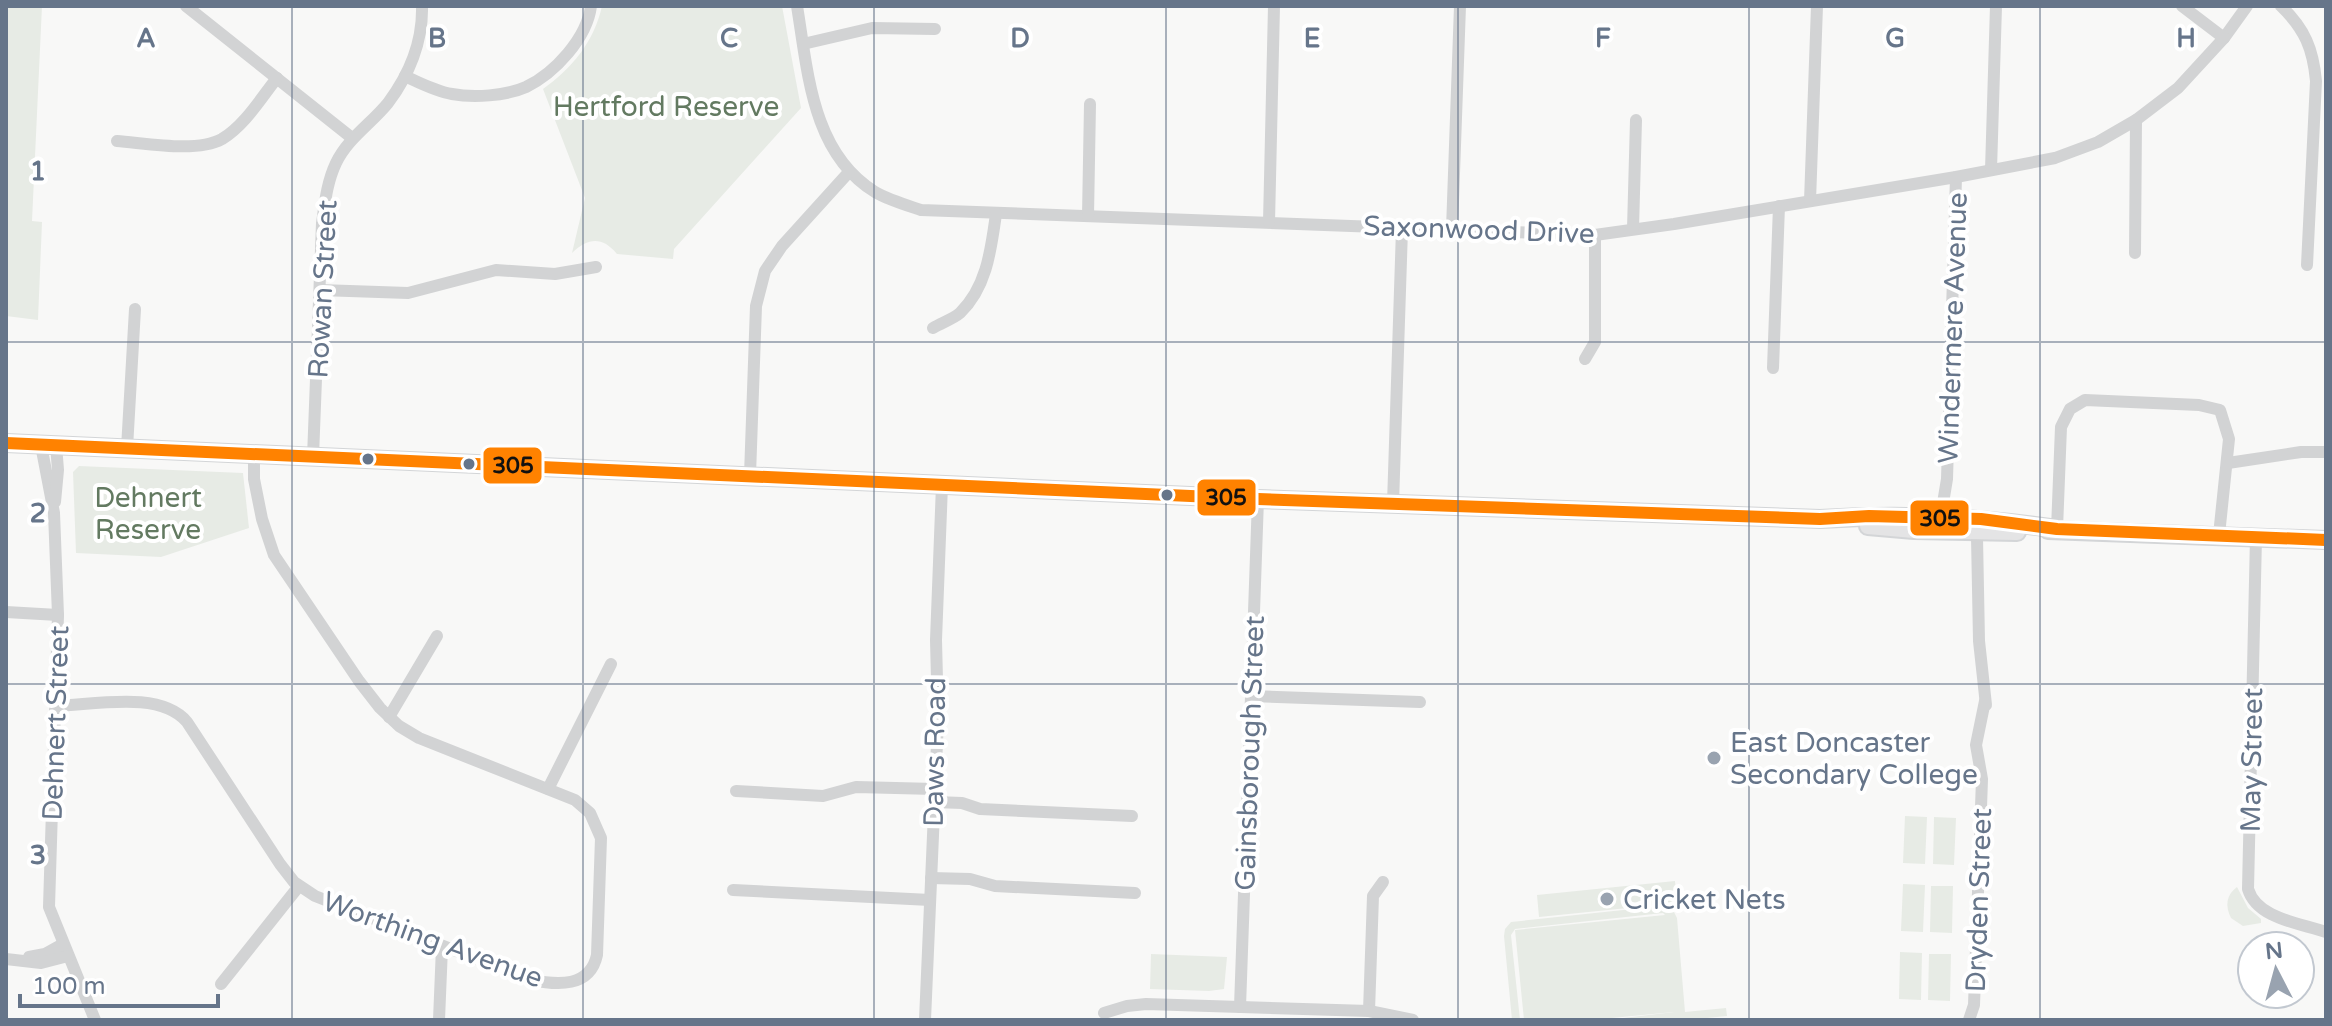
<svg xmlns="http://www.w3.org/2000/svg" width="2332" height="1026" font-family="'Varela Round',sans-serif">
	<style>
		.green { fill: #e7ebe5 }
		.lines { fill: none; stroke-linecap: round; stroke-linejoin: round }
		.secondary-casing { stroke: #d3d5d7; stroke-width: 20 }
		.street { stroke: #d2d3d4; stroke-width: 12 }
		.secondary { stroke: #e4e4e5; stroke-width: 16 }
		.bus-1-casing { stroke: #fff; stroke-width: 18 }
		.bus-1 { stroke: #ff8200; stroke-width: 12 }
		.grid { fill: none; stroke: #66758a; stroke-width: 2; stroke-opacity: 0.55 }
		.bus-dot { fill: #66758a; stroke: #fff; stroke-width: 3 }
		.poi-dot { fill: #99a3b0; stroke: #fff; stroke-width: 3 }
		.labels { text-anchor: middle; stroke-width: 8; stroke-linejoin: round; paint-order: stroke }
		.park-label { font-size: 28px; fill: #637a61; stroke: #fff }
		.street-label { font-size: 28px; fill: #66758a; stroke: #fff }
		.poi-label { font-size: 28px; fill: #66758a; stroke: #fff; text-anchor: start }
		.grid-label { font-size: 26px; text-anchor: middle; font-weight: bold; fill: #66758a; stroke: #fff; stroke-width: 8; stroke-linejoin: round; paint-order: stroke }
		.line-badge { stroke: #fff; stroke-width: 3 }
		.pale-badge-label { font-size: 22px; text-anchor: middle; font-weight: bold; fill: #111 }
	</style>
	<rect width="100%" height="100%" fill="#f8f8f7"/>
	<g class="green">
		<path d="M6,6H42L32,221L42,222L38,320L6,316Z"/>
		<path d="M602,6H782L801,108L674,249L673,259L617,254C602,236 588,238 572,253L585,198L543,89C572,68 594,42 602,6Z"/>
		<path d="M79,466L243,473L249,528L161,557L76,553L73,472Z"/>
		<path d="M1905,816L1927,817L1925,864L1903,863Z"/>
		<path d="M1934,817L1956,818L1954,865L1933,864Z"/>
		<path d="M1675,881L1677,903L1539,917L1537,895Z"/>
		<path d="M1903,884L1925,885L1923,932L1901,931Z"/>
		<path d="M1931,886H1953L1952,933L1930,932Z"/>
		<path d="M2237,887L2248,908L2261,919V923L2243,926L2231,918C2225,906 2226,895 2237,887Z"/>
		<path d="M1661,906L1673,910L1677,918L1685,1012L1726,1008L1727,1016L1687,1020H1606L1674,1012L1591,1020H1524L1515,930L1665,915L1663,913L1515,929L1511,935L1520,1020H1512L1504,936L1505,929L1511,922Z"/>
		<path d="M1900,952L1922,953L1921,1000L1899,999Z"/>
		<path d="M1151,954L1227,957L1224,989L1209,991L1150,989Z"/>
		<path d="M1929,954H1951L1950,1001L1928,1000Z"/>
	</g>
	<g class="lines">
		<g class="secondary-casing">
			<g id="secondary">
				<path d="M6,443L1258,499L1820,519C1900,514 1978,517 2057,529"/>
				<path d="M1868,526L1914,530L2017,532"/>
				<path d="M2048,530L2326,540"/>
			</g>
		</g>
		<g class="street">
			<path d="M186,6L352,138"/>
			<path d="M797,6C808,73 812,153 875,192C889,200 906,205 921,210L1595,235L1674,224L1956,177L2055,158L2098,142L2136,120L2178,88L2224,38L2247,6"/>
			<path d="M2182,6L2224,38"/>
			<path d="M2281,6C2305,29 2313,49 2316,81L2307,265"/>
			<path d="M803,44L872,28L935,29"/>
			<path d="M405,76C420,83 435,91 452,94C473,98 506,96 526,87C555,73 587,38 591,6"/>
			<path d="M117,141C145,143 197,153 222,139C245,125 261,98 277,78"/>
			<path d="M1991,170L1996,6"/>
			<path d="M1810,201L1817,6"/>
			<path d="M1088,216L1090,104"/>
			<path d="M1269,222L1274,6"/>
			<path d="M1452,229L1460,6"/>
			<path d="M1633,229L1636,120"/>
			<path d="M2135,253L2136,120"/>
			<path d="M320,290L408,293L496,270L555,274L596,267"/>
			<path d="M933,328C941,323 953,319 960,313C987,287 991,249 996,214"/>
			<path d="M1585,359L1595,342V235"/>
			<path d="M1773,368L1779,206"/>
			<path d="M41,445L54,513L58,615L49,907L95,1020"/>
			<path d="M127,448L135,309"/>
			<path d="M313,457L322,223C325,202 327,182 336,163C348,138 371,124 388,103C409,75 423,41 422,6"/>
			<path d="M2228,463L2301,452H2326"/>
			<path d="M750,475L756,306L765,271L782,246L849,172"/>
			<path d="M55,502L58,470L56,445"/>
			<path d="M1393,504L1402,229"/>
			<path d="M1980,524L1977,537L1979,641L1986,705"/>
			<path d="M1945,525L1942,509L1947,479L1956,177"/>
			<path d="M2057,529L2061,427L2070,409L2085,400L2199,405L2220,410L2229,439L2219,535"/>
			<path d="M2256,537L2248,889C2257,919 2300,923 2326,932"/>
			<path d="M6,612L58,615"/>
			<path d="M1251,696L1420,702"/>
			<path d="M56,706C94,705 160,690 187,722L280,864L294,882L315,896L531,980C557,985 590,988 597,955L601,838L590,813L575,800L419,738L399,726L380,708L359,681L274,555L262,519L254,479V454"/>
			<path d="M389,717L437,636"/>
			<path d="M548,789L611,664"/>
			<path d="M736,791L823,796L856,787L935,789"/>
			<path d="M935,802L962,803L980,809L1132,816"/>
			<path d="M931,878L970,879L995,886L1135,893"/>
			<path d="M733,890L930,900"/>
			<path d="M29,957L45,954L63,944"/>
			<path d="M6,959L41,963L68,956"/>
			<path d="M221,984L299,886"/>
			<path d="M1240,1007L1258,499"/>
			<path d="M1369,1011L1373,896L1383,882"/>
			<path d="M1104,1013L1127,1006L1146,1004L1369,1011L1413,1020"/>
			<path d="M439,1020L442,947"/>
			<path d="M925,1020L938,720L936,640L942,485"/>
			<path d="M1969,1020L1974,1005L1982,779L1976,745L1985,701"/>
		</g>
		<use href="#secondary" class="secondary"/>
		<g class="bus-1-casing">
			<path id="bus-1" d="M6,443L1258,499L1820,519L1869,516L1981,519L2057,529L2326,540"/>
		</g>
		<use href="#bus-1" class="bus-1"/>
	</g>
	<path class="grid" d="M292,6V1020M583,6V1020M874,6V1020M1166,6V1020M1458,6V1020M1749,6V1020M2040,6V1020M6,342H2326M6,684H2326"/>
	<g class="bus-dot">
		<circle cx="368" cy="459" r="7"/>
		<circle cx="469" cy="464" r="7"/>
		<circle cx="1167" cy="495" r="7"/>
	</g>
	<g class="poi-dot">
		<circle cx="1714" cy="758" r="8"/>
		<circle cx="1607" cy="899" r="8"/>
	</g>
	<g class="labels">
		<g class="park-label">
			<text x="666" y="116">Hertford Reserve</text>
			<text x="148" y="507">Dehnert<tspan x="148" dy="32">Reserve</tspan></text>
		</g>
		<g class="street-label">
			<text transform="translate(1479 229) rotate(2)" y="10">Saxonwood Drive</text>
			<text transform="translate(322 289) rotate(-87)" y="10">Rowan Street</text>
			<text transform="translate(1952 328) rotate(-88)" y="10">Windermere Avenue</text>
			<text transform="translate(55 723) rotate(-88)" y="10">Dehnert Street</text>
			<text transform="translate(934 752) rotate(-89)" y="10">Daws Road</text>
			<text transform="translate(1249 753) rotate(-88)" y="10">Gainsborough Street</text>
			<text transform="translate(2251 760) rotate(-89)" y="10">May Street</text>
			<text transform="translate(1978 900) rotate(-88)" y="10">Dryden Street</text>
			<text transform="translate(433 939) rotate(20)" y="10">Worthing Avenue</text>
		</g>
		<g class="poi-label">
			<text x="1730" y="752">East Doncaster<tspan x="1730" dy="32">Secondary College</tspan></text>
			<text x="1623" y="909">Cricket Nets</text>
		</g>
	</g>
	<g class="grid-label">
		<text x="146" y="47">A</text>
		<text x="437" y="47">B</text>
		<text x="729" y="47">C</text>
		<text x="1020" y="47">D</text>
		<text x="1312" y="47">E</text>
		<text x="1603" y="47">F</text>
		<text x="1895" y="47">G</text>
		<text x="2186" y="47">H</text>
		<text x="38" y="180">1</text>
		<text x="38" y="522">2</text>
		<text x="38" y="864">3</text>
	</g>
	<g class="line-badge">
		<rect x="482" y="446" width="61" height="39" rx="8" fill="#ff8200"/>
		<rect x="1196" y="478" width="61" height="39" rx="8" fill="#ff8200"/>
		<rect x="1909" y="499" width="61" height="38" rx="8" fill="#ff8200"/>
	</g>
	<g class="pale-badge-label">
		<text x="513" y="473">305</text>
		<text x="1226" y="505">305</text>
		<text x="1940" y="526">305</text>
	</g>
	<rect width="2332" height="1026" fill="none" stroke="#66758a" stroke-width="16"/>
	<g transform="translate(2276 970) rotate(354)"><circle r="38" fill="#ffffff" stroke="#c2c8d0" stroke-width="2"/>
	<path d="M0-6L14 30L0 20L-14 30Z" fill="#99a3b0"/>
	<text y="-12" font-size="22" font-weight="bold" text-anchor="middle" fill="#66758a">N</text>
	</g>
	<path d="M20 994v12h198v-12" fill="none" stroke="#66758a" stroke-width="4"/>
	<text x="32" y="994" font-size="24" fill="#66758a" stroke="#ffffff" stroke-width="6" paint-order="stroke">100 m</text>
</svg>
